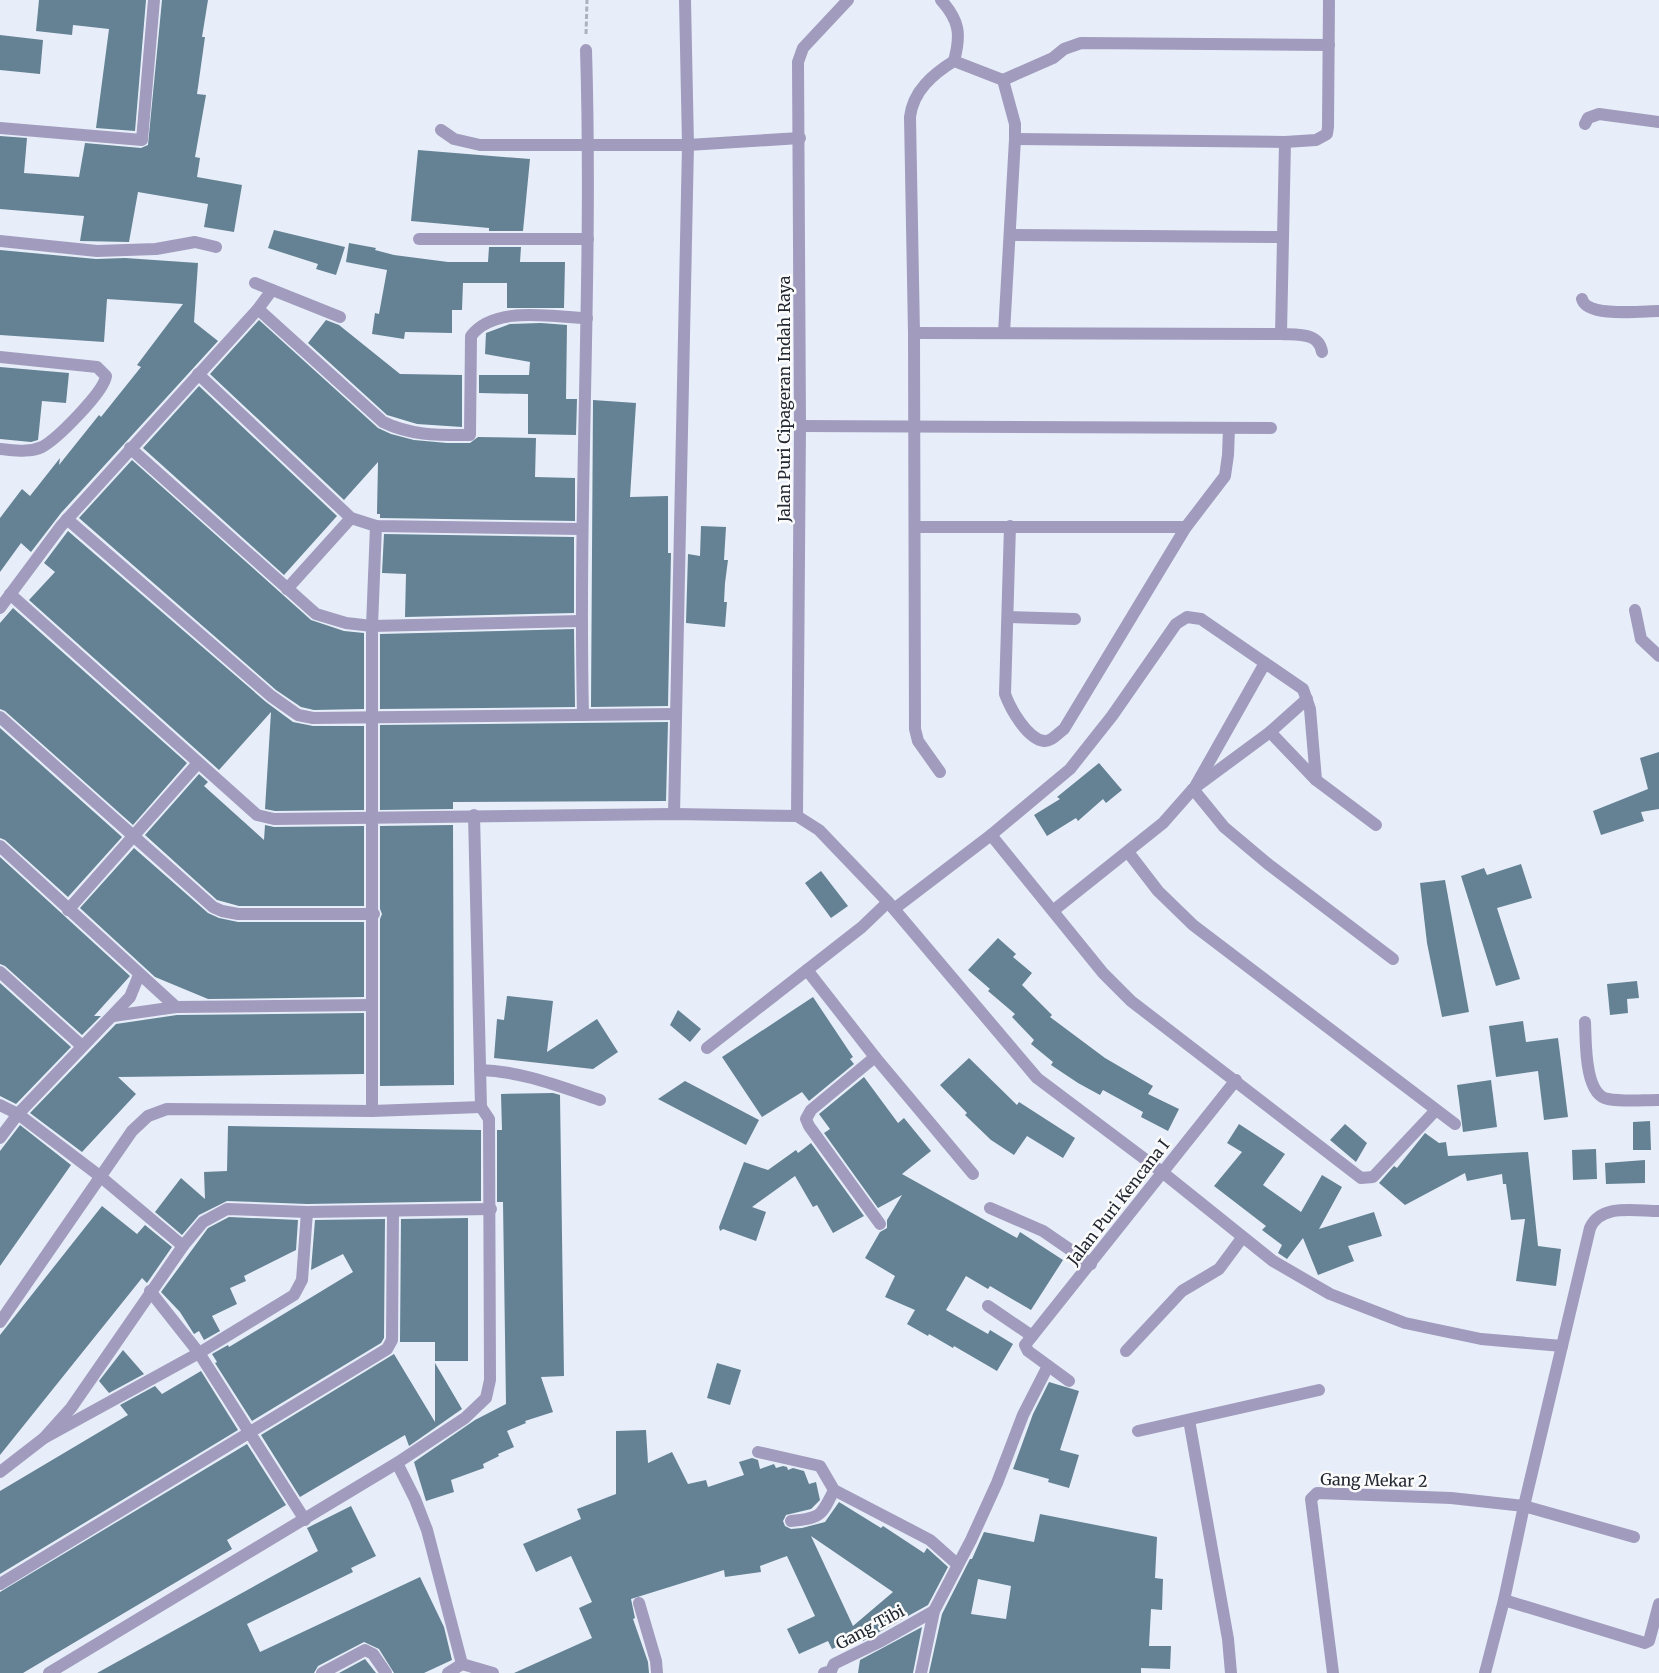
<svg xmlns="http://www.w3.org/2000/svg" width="1659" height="1673" font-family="Merriweather,serif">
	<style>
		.building { fill: #648294; fill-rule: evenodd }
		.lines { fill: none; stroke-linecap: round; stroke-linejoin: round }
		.path { stroke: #abb1bd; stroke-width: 3; stroke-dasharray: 5 2.5; stroke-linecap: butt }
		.service { stroke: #a19cbd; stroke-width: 12 }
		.minor { stroke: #a19cbd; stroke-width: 12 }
		.labels { text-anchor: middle; stroke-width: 5; stroke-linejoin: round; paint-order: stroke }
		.street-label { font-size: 16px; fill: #212731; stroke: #fbfbfb }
	</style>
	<rect width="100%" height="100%" fill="#e7eefa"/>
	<g class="building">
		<path d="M39,0H146L135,131L96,128L109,29L73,25L72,35L36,31Z"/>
		<path d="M162,0H208L202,37H205L197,94L206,95L195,157L200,158L197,177L242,185L234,232L204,227L208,204L138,192L129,242L80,241L84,216L0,209V136L27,138L24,173L79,177L85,143L141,148L148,145Z"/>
		<path d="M0,35L43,40L40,74L0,70Z"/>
		<path d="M418,150L530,159L523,231H489V228L411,221Z"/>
		<path d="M274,230L345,247L336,275L316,269L318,264L268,248Z"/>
		<path d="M349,243L376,248L375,250L394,255L448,262H488L489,247H521L520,262H565L564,308H507V283H463L462,310H452V333L405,332L404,339L372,334L375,313L379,314L387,270L346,262Z"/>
		<path d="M0,250L96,259L125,258L198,263L194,322L218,341L61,513L31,552L21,543L0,572V518L22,489L30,496L60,458L59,465L99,415L101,417L141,367L137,365L183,304L107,299L104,342L0,335Z"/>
		<path d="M259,320L378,428L391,434L414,440L447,443H470L478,437L536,438L535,477L575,478V521L380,518V514H377L378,462L344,500L210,374Z"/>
		<path d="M326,320L339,325L400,374L462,375V427L417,424L387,415L308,343Z"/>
		<path d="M541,323L567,325L566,399H577L576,435L528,434V394L479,393V375H529L530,362L485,354L486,333L510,324Z"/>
		<path d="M0,367L69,373L66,403L42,401L38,440L31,442L0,439Z"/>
		<path d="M199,386L337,516L284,575L143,448Z"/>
		<path d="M593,400L636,403L630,497L668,496V553H671L668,706L591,707Z"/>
		<path d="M132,460L311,620L344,631L364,633V709L314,710L301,707L276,690L79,518Z"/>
		<path d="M701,526L726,527L724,560H728L725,583L724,602H727L725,627L686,623L688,554L700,556Z"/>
		<path d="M68,531L266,702L293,722L313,726H364V810L275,811L265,809L271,712L219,770L29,600L55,572L44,563Z"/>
		<path d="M384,534L574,537V613L405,617L406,574L382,573Z"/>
		<path d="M13,608L187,763L133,825L5,711L0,709V623Z"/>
		<path d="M574,629L575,707L380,709V634Z"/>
		<path d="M668,722L666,801L453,802V809L380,810V725Z"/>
		<path d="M0,728L122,837L68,897L5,840L0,838Z"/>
		<path d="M1659,752V809L1641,812L1644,821L1601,835L1593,811L1648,789L1640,758Z"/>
		<path d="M1099,763L1122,790L1106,803L1103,799L1078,821L1076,818L1047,836L1034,815L1060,799L1057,797Z"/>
		<path d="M199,774L208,782L204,786L264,840L265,825L274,827L364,826V906H239L217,900L145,835Z"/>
		<path d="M453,825L454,1085L380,1086V919L382,914L380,909V826Z"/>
		<path d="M134,848L208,913L219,918L238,922H364V997L208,999L155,977L80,908Z"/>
		<path d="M0,857L130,976L94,1016H101L82,1035L5,966L0,964Z"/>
		<path d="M1521,864L1532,898L1497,908L1520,979L1496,986L1461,876L1484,868L1487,875Z"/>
		<path d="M821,871L848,906L831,918L805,883Z"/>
		<path d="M1445,880L1469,1012L1442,1017L1427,943L1420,883Z"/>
		<path d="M998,938L1016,954L1013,957L1032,973L1022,985L1052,1015L1050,1017L1105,1058L1153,1086L1148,1094L1179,1109L1168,1131L1141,1117L1143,1112L1103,1090L1100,1095L1078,1083L1051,1065L1053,1062L1031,1044L1034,1040L1012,1017L1015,1014L988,991L990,989L968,970Z"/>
		<path d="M1637,981L1639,998L1627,999L1628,1013L1610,1015L1607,984Z"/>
		<path d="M0,983L71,1047L16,1104L0,1096Z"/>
		<path d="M507,996L553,1001L547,1052L597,1019L618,1052L593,1069L494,1058L497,1019L504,1020Z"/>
		<path d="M813,997L853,1057L850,1059L854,1064L809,1101L802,1092L762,1117L722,1057Z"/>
		<path d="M678,1010L701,1029L690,1042L670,1025Z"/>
		<path d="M364,1013V1074L118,1077L136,1094L82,1152L30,1113L116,1024L177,1015Z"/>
		<path d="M1523,1021L1526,1042L1558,1038L1568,1117L1544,1120L1538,1071L1496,1077L1489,1026Z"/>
		<path d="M969,1058L1017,1105L1019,1102L1075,1138L1063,1158L1027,1136L1014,1155L991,1140L965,1115L967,1113L940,1085Z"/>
		<path d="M864,1077L898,1123L904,1118L931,1151L902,1174L1017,1238L1020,1232L1063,1260L1031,1310L990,1286L988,1289L966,1276L946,1310L988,1334L990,1330L1013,1344L997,1371L954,1346L953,1348L929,1334L928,1336L907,1324L915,1310L885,1297L895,1276L865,1258L880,1232L887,1228V1220L902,1195L878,1208L824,1133L830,1129L819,1114Z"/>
		<path d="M1491,1080L1497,1127L1463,1132L1457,1085Z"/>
		<path d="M685,1081L759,1120L746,1145L658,1099Z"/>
		<path d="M553,1093L560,1095L564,1376L541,1377L553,1412L525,1421L526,1423L507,1431L514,1447L498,1454L499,1456L483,1464L484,1468L451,1480L454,1492L426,1501L414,1462L475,1420L506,1404L503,1202H497V1130H502L501,1094Z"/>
		<path d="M1650,1121L1651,1150H1633V1122Z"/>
		<path d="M1239,1124L1285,1154L1263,1185L1301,1212L1322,1175L1342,1187L1319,1229L1374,1212L1382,1236L1348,1246L1354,1261L1318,1275L1303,1238L1287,1259L1278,1253L1282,1245L1262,1230L1266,1226L1214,1186L1242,1152L1227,1143Z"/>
		<path d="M1345,1124L1367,1143L1356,1162L1330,1140Z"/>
		<path d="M20,1125L71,1165L0,1266V1151Z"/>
		<path d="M228,1126L481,1130V1201L307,1204L227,1201L199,1215L182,1235L155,1212L181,1178L205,1199L204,1172L227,1171Z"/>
		<path d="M1425,1133L1439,1143L1446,1142L1448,1156L1528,1152L1538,1246L1561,1249L1556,1286L1516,1281L1525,1219L1511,1220L1506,1184H1503L1502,1174L1467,1181L1465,1173L1405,1205L1379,1183L1394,1166L1397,1168Z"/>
		<path d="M811,1143L864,1216L833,1233L817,1205L813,1207L795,1176L752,1207L766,1212L756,1241L723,1229L720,1231L719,1227L744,1162L768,1170L796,1150L798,1153Z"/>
		<path d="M1596,1149L1597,1179L1573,1180L1572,1150Z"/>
		<path d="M1645,1160V1183L1606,1184L1605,1163Z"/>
		<path d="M102,1206L137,1234L145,1225L172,1247L147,1283L142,1278L0,1455V1335Z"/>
		<path d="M229,1217L298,1220L296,1250L244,1276L246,1281L230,1288L237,1304L212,1316L220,1331L204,1340L199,1331L194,1334L180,1312L161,1292L208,1228Z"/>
		<path d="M468,1218V1361H435V1342H400L401,1219Z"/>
		<path d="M385,1219L384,1338L381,1343L252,1421L215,1363L217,1362L212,1354L228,1345L229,1347L353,1272L343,1254L311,1270L315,1220Z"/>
		<path d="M123,1350L144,1374L109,1393L99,1381Z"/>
		<path d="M394,1354L435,1422V1363L462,1409L409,1446L405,1435L300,1497L261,1435Z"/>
		<path d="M717,1363L741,1370L730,1405L707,1398Z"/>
		<path d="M201,1371L238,1430L0,1574V1491L128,1415L120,1405L155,1386L162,1394Z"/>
		<path d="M1049,1382L1079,1391L1060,1450L1079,1455L1069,1488L1048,1482L1049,1479L1013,1469L1033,1414Z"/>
		<path d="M646,1430L648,1463L672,1452L688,1484L706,1480L708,1487L744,1475L739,1462L752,1458L758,1460L760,1469L774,1464L776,1468L783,1466L787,1467L788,1470L793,1468L804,1471L809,1484L816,1482L820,1500L811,1509L786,1515L783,1521L785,1526L791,1529L802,1528L825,1522L839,1502L881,1528L883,1526L924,1553L927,1548L948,1567L928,1605L863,1641L864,1634L832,1649L828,1641L799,1654L787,1629L815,1616L787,1556L760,1566L761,1572L725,1577L724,1570L631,1599L635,1618L633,1619L648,1662L649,1673H514L592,1638L579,1608L592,1602L571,1556L536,1572L523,1544L581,1519L577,1509L616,1494V1431ZM811,1536L893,1592L853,1626Z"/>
		<path d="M247,1444L286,1505L227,1540L232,1549L23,1673H0V1592Z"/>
		<path d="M351,1506L376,1556L351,1568L353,1572L247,1624L260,1652L420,1577L444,1627L452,1660L424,1673H394L379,1649L364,1642L318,1666L314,1673H97L318,1551L307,1528Z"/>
		<path d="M1040,1514L1157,1537L1155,1578L1163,1579L1162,1610L1151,1609L1149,1646H1171L1170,1669L1141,1668V1673H929L942,1614L970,1559H972L984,1532L1034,1542ZM978,1579L1011,1586L1006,1619L971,1614Z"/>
		<path d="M922,1627L913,1673H858L860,1660Z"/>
		<path d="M365,1659L376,1673H339Z"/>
	</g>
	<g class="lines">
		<path class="path" d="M586,34L587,0"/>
		<path class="service" d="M1126,1351L1182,1291L1219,1269L1242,1238"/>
		<g class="minor">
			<path d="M941,0C960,21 961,35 954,61"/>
			<path d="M1003,80L1053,58L1064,49L1081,43L1329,45"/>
			<path d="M1585,124L1588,118L1599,114L1659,122"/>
			<path d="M0,128L142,140L154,0"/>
			<path d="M441,130L454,139L480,145H688L800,138"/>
			<path d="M1015,139L1285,142L1316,140L1327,134L1328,127L1329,0"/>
			<path d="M1011,235L1282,237"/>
			<path d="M419,239H588"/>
			<path d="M0,241L97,251L156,249L195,242L216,247"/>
			<path d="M255,283L340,317"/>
			<path d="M1582,299C1587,318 1642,311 1659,311"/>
			<path d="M258,309L383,422C412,436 439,435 470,435L471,336C494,305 552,317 587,318"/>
			<path d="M914,333L1281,334C1297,335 1319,332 1322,352"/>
			<path d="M1281,334L1285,142"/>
			<path d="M0,357L97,367L106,376C104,392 57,439 42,447C29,453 14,450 0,449"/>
			<path d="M198,374L351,518L376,526L582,529"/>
			<path d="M800,426L1271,428"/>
			<path d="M130,448L316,614L346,623L372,626L581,621"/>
			<path d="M67,519L271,696L298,715L313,718L676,714"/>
			<path d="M1010,526L1005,694C1010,708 1027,739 1044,741C1051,742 1058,733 1064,729L1186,527L1225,476L1228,455L1229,428"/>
			<path d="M915,527H1186"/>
			<path d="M287,589L351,518"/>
			<path d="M10,594L257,815L274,819L674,814L797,816L819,830L888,902L1037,1078L1162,1172L1273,1261L1330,1294L1405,1323L1481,1339L1562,1346"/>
			<path d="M0,608L61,526L258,309L272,290"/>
			<path d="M1635,610L1641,639L1659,656"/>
			<path d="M1008,617L1075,619"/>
			<path d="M583,715C578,493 593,272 586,50"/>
			<path d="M0,717L213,907L222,911L238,914H374"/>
			<path d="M1270,732L1316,780L1376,825"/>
			<path d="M940,772L918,741L915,729L914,333L910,117C913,91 933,74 954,61L1003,80L1015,124V139L1004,333"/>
			<path d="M1196,785L1265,663"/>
			<path d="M1193,789L1224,827L1268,864L1393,959"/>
			<path d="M674,814L688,145L685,0"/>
			<path d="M797,816L800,426L798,62L803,48L848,0"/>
			<path d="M991,835L1103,973L1131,1001L1361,1178L1373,1177L1436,1110"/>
			<path d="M0,846L176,1007"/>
			<path d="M1128,852L1158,891L1193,925L1455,1124"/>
			<path d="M894,909L991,835L1070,769L1112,716L1176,624L1187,617L1201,619L1303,689L1310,709L1316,780"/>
			<path d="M68,910L198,763"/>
			<path d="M1054,910L1163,823L1193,789L1270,732L1307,699"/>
			<path d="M807,970L875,1057L973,1174"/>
			<path d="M0,972L82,1046"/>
			<path d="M113,1016L176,1007L372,1005"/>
			<path d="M1585,1022C1586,1041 1584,1095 1608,1099C1624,1102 1642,1100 1659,1100"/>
			<path d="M707,1048L862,927L888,902"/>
			<path d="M875,1057L811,1110L806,1119L809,1126L880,1224"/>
			<path d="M480,1070C521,1071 561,1087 600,1100"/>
			<path d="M0,1105L18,1114L101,1177L183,1246"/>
			<path d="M372,1111V626L376,526"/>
			<path d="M0,1138L18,1114L130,997L139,975"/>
			<path d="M990,1208L1043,1231L1091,1264"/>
			<path d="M150,1291L199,1353L305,1520"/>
			<path d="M988,1306L1032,1336"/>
			<path d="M0,1322L132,1131L148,1116L167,1109L372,1111L481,1107"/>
			<path d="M1069,1381L1028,1351L1025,1345L1236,1080"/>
			<path d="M1189,1420L1228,1639L1231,1673"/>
			<path d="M1138,1431L1319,1390"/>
			<path d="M44,1438L71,1408L183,1246L203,1222L227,1209L307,1212L491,1209"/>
			<path d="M758,1452L820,1466L834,1490L930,1540L957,1564"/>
			<path d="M397,1463L415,1499L427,1530L462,1664"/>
			<path d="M0,1472L44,1438L199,1353L294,1295L302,1280L307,1212"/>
			<path d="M791,1521C820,1518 821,1517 834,1490"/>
			<path d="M0,1584L387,1349L392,1340L393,1211"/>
			<path d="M1504,1600L1645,1643L1649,1641L1659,1604"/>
			<path d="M639,1603L656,1661L657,1673"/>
			<path d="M49,1673L397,1463L465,1418L486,1398L490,1380L489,1119L481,1107L474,815"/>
			<path d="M322,1673L365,1650L373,1654L386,1673"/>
			<path d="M448,1673L462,1664L493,1673"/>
			<path d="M824,1673L831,1671L834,1664L840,1661L881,1641L934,1611"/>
			<path d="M921,1673L934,1611L971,1540L997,1483L1023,1415L1048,1366"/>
			<path d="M1333,1673L1311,1499L1317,1493L1451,1498L1524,1506L1634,1537"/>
			<path d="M1485,1673L1504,1600L1524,1506L1590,1228C1601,1203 1636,1211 1659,1211"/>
		</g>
	</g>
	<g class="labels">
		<g class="street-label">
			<text transform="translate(784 399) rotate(-90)" y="6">Jalan Puri Cipageran Indah Raya</text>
			<text transform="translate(1118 1202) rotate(-52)" y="6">Jalan Puri Kencana I</text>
			<text transform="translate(1374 1480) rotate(1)" y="6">Gang Mekar 2</text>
			<text transform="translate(870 1627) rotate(-28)" y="6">Gang Tibi</text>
		</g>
	</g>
</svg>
